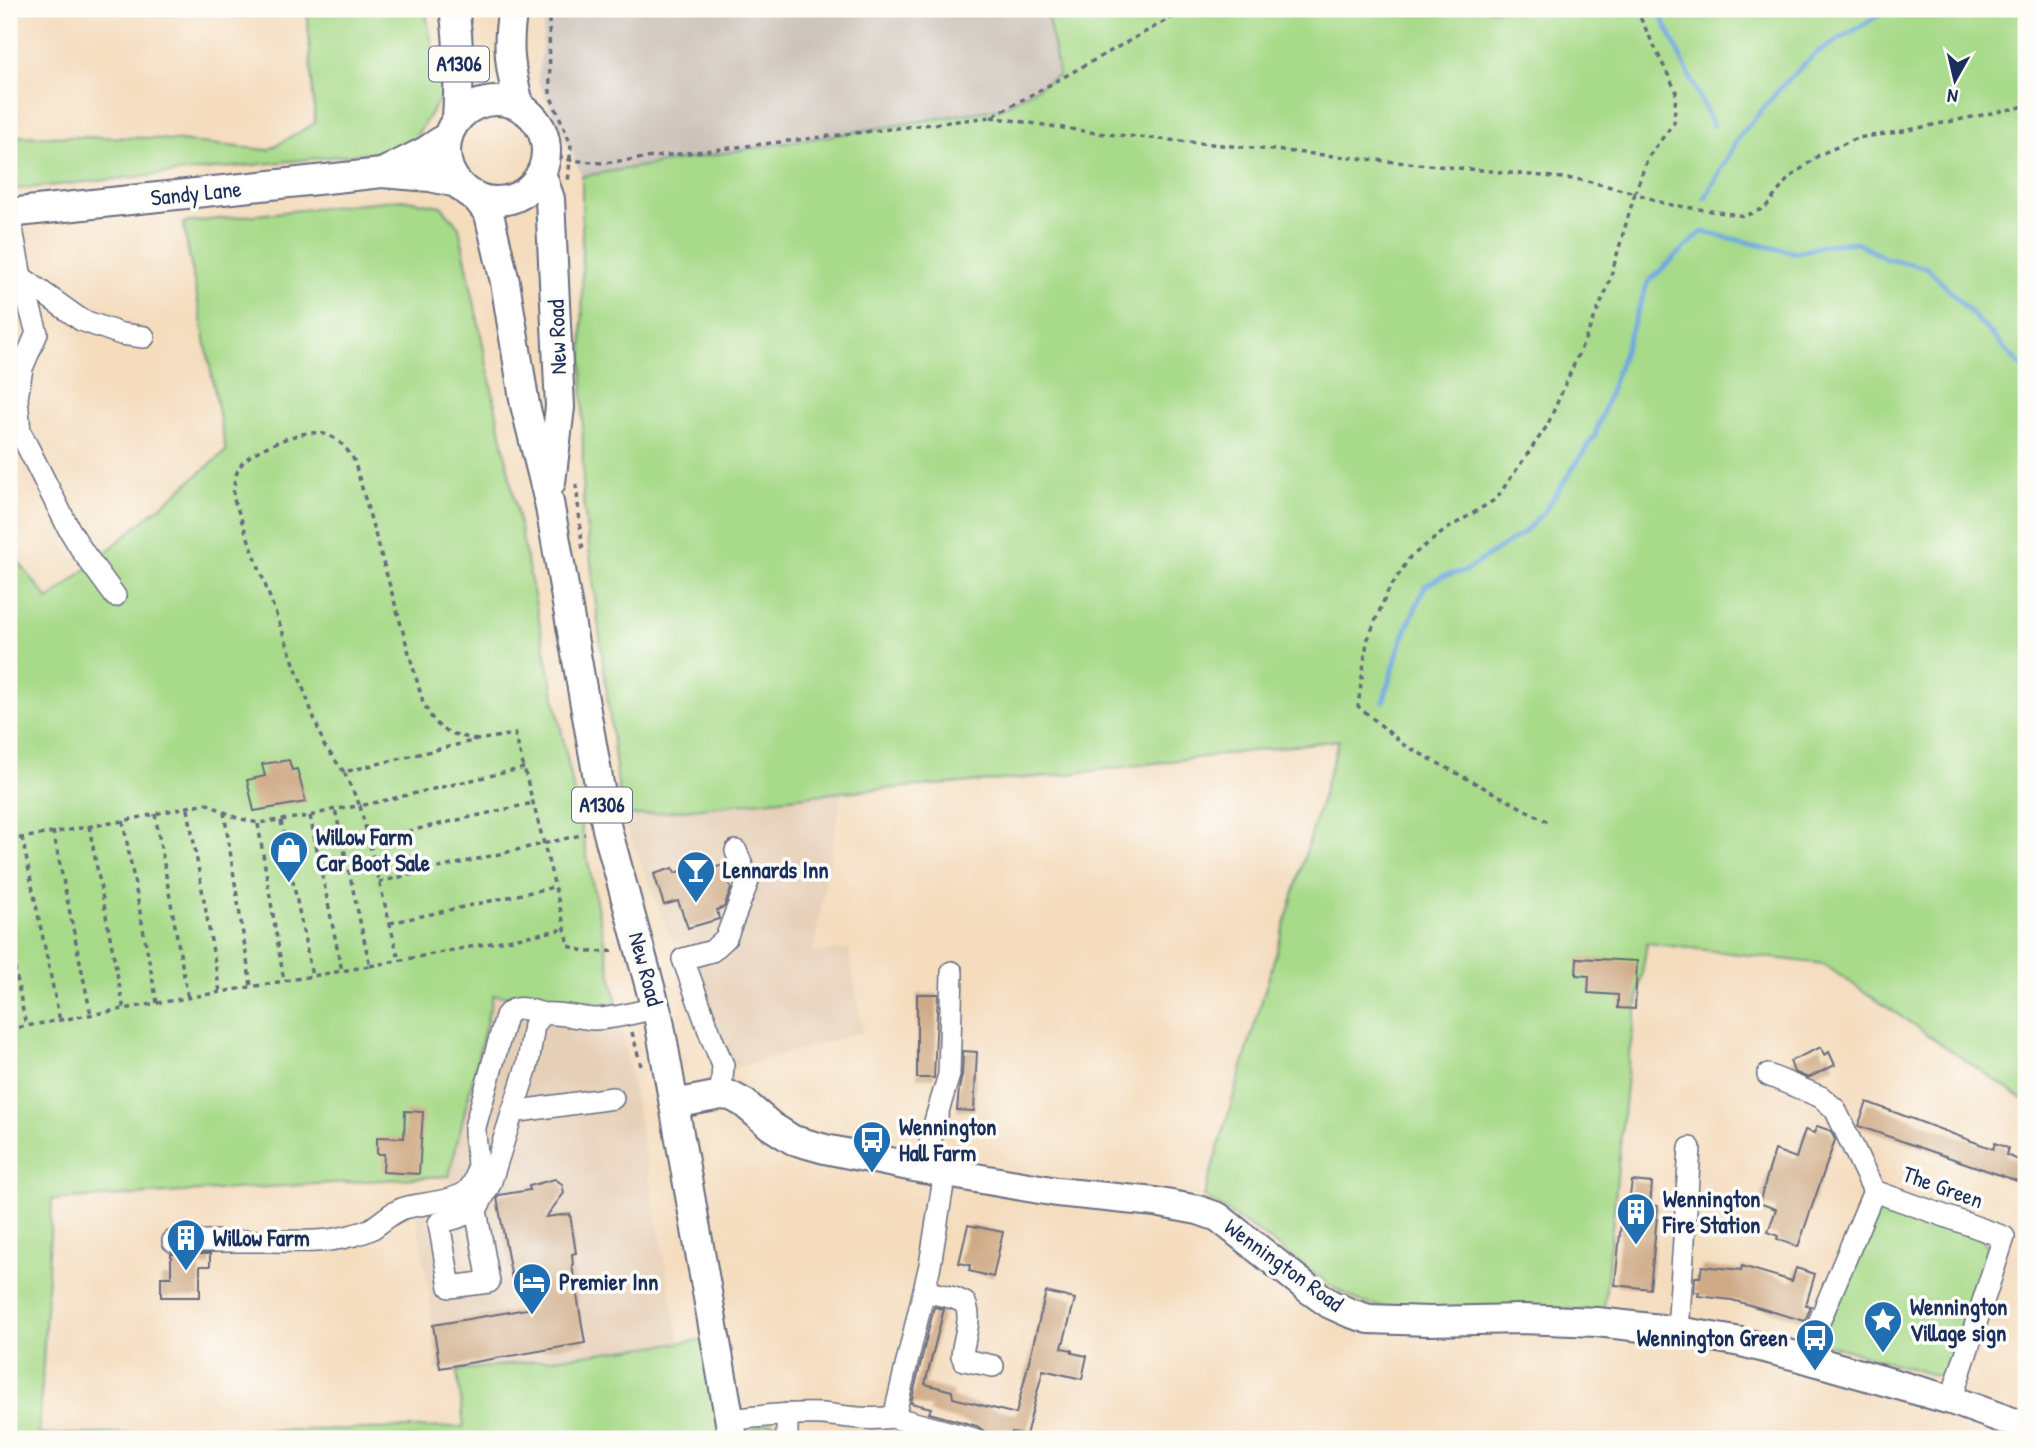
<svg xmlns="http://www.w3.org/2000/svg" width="2035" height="1448" font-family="'Patrick Hand',sans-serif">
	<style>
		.built { fill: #e6cfb7 }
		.industrial { fill: #ccc2b9 }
		.green { fill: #a7da89; stroke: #618474; stroke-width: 2 }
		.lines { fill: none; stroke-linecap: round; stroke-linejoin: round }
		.stream { stroke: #70a8df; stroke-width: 5 }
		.building { fill: #cfaa86 }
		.minor-casing { stroke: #676c7f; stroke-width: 24 }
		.major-casing { stroke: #676c7f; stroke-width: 32 }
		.path { stroke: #676c7f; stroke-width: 3.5; stroke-dasharray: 5 5; stroke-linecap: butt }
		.minor { stroke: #fff; stroke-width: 21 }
		.major { stroke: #fff; stroke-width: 28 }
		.labels { text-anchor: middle; stroke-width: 7; stroke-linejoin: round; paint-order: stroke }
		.shield { fill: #fdfcf7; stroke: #5f6c8c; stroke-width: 2 }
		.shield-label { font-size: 21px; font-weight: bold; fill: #1b2f5e }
		.street-label { font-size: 23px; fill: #1b2f5e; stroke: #fdfcf7 }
		.poi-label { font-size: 23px; font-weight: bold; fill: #1b2f5e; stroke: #fdfcf7; text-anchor: start }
	</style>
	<rect width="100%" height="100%" fill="#fdfcf7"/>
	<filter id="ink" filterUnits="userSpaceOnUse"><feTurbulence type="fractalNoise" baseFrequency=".0143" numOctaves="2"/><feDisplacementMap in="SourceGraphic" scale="14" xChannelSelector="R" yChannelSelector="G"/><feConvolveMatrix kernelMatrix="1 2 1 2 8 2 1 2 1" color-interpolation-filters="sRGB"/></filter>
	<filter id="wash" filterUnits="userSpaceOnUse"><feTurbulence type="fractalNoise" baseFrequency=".00686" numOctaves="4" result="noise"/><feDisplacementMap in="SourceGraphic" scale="28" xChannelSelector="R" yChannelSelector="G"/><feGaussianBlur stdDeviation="1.57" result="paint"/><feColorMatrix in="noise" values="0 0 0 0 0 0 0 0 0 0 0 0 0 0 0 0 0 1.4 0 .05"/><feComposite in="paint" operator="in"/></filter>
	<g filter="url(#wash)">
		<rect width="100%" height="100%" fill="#f4dcbd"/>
		<g class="built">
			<path d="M842,792L813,953L849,949L863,1032L722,1071L712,1039L622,817Z"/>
			<path d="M493,995L617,1004L680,1342L457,1371H436L430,1302L417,1220V1206L457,1196L449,1176Z"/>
		</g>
		<path class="industrial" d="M546,9H1046L1060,79L1002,108L582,176L538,81Z"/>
		<g class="green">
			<path d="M307,9H425L442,95L408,149L9,190V136L150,138L268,150L315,123Z"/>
			<path d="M1046,9H2026V1101L1823,964L1647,943L1629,1055L1604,1310L1389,1309L1361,1302L1331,1286L1261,1234L1204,1196L1339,740L1052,776L842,792L622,817L583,498L582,176L1002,108L1059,75Z"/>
			<path d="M401,199L441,206L459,227L617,1004L493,995L449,1176L52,1200L39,1435L464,1427L457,1371L715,1338L733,1439H9V550L49,600L226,451L183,223Z"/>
			<path d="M1887,1205L1982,1238L1990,1249L1954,1381L1816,1341L1876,1206Z"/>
			<path d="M766,1423L775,1424L780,1431L781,1439H746L748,1432Z"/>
		</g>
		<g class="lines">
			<g class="stream">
				<path d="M1658,9L1713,126"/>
				<path d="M1705,198L1739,137L1783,85L1815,54L1889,9"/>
				<path d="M1383,702L1402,639L1425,586L1443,576L1465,571L1523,533L1544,512L1595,435L1648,282L1702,232L1797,253L1826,245L1856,242L1885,258L1928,268L2026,371"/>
			</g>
		</g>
		<g id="blocks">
			<g class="building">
				<path d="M289,760L292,770L297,769L306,802L254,811L247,780L265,776L262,764Z"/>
				<path d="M709,862L711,869L723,865L731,889L724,907L717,910L719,919L688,928L678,901L664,905L654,874L673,868L675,873Z"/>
				<path d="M1577,958L1637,961L1635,1009L1618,1008V995L1588,993L1589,976L1576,975Z"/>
				<path d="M917,994H938L934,1078H917Z"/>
				<path d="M1821,1047L1824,1055L1829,1052L1835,1065L1808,1078L1794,1072L1790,1061Z"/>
				<path d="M963,1051L977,1052L974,1111L957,1110L959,1089L962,1075Z"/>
				<path d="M1867,1102L1993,1149L1995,1143L2008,1148L2006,1155L2026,1163V1184L1858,1126Z"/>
				<path d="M405,1111L423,1112L419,1174L383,1172L384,1154H377V1137L404,1138Z"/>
				<path d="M1817,1126L1831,1131L1835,1140L1798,1247L1777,1239L1778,1236L1768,1232L1776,1209L1759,1203L1775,1150L1796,1158L1805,1130L1814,1133Z"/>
				<path d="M555,1179L562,1184L564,1193L546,1217L570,1214L576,1253L572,1254L573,1265H572L585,1343L440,1368L433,1325L533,1308L532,1304L535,1303L530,1275L512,1279L497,1198L499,1195L530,1190L529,1186Z"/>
				<path d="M1632,1181L1652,1183L1650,1205L1658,1206L1650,1289L1615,1285L1623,1203H1629Z"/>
				<path d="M968,1225L1003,1232L993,1277L969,1271L970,1265L959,1263Z"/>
				<path d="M171,1254H210V1266H200V1297H161V1277H171Z"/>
				<path d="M1702,1266L1741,1270L1742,1266L1792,1281L1796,1268L1815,1274L1806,1305L1811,1306L1805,1321L1732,1300L1698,1296L1699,1292H1694L1695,1277H1700Z"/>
				<path d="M1046,1292L1075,1299L1062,1348L1072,1350V1353L1087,1356L1082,1379L1043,1370L1026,1435L1012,1432L1010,1439L985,1432L977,1426L929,1413L931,1408L911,1403L934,1307L944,1309L925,1384L952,1391L953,1398L1016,1414Z"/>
			</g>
		</g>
	</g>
	<g filter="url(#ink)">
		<use href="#blocks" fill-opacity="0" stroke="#676c7f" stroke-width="2"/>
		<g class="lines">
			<g class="minor-casing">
				<g id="minor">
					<path d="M9,213L21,277L37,333L22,368L17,398L20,432L69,529L83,552L115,596"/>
					<path d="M21,277L81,320L121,334L144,337"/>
					<path d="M1768,1075L1821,1097L1835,1109L1874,1191"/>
					<path d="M721,1095L723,1065L712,1039L683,959L712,951L726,938L748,881L736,851"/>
					<path d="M512,1112L613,1098"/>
					<path d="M924,1169L936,1118L949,1075L952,972"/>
					<path d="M476,1210L489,1282L450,1287L439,1223L456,1218L476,1210L490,1184L528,1063L534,1025L543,1014C561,1012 577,1018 594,1019C615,1019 636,1012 656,1008"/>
					<path d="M173,1241C206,1241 238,1241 270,1241C295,1241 321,1243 346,1237C354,1235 363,1233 371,1229C384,1221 393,1210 408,1207C423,1203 459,1202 469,1189C485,1170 474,1149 475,1127L506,1016C516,1003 529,1010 543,1014"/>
					<path d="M924,1291L954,1298L965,1303C973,1319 963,1339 962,1356L964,1360L993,1366"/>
					<path d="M1678,1331L1690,1148"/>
					<path d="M1804,1358L1874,1191L2004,1237L1951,1400"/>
					<path d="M787,1414V1439"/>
					<path d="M892,1417L974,1439"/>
					<path d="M730,1420C760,1416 790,1413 822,1414C845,1416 869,1421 892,1417L896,1409L930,1265L945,1172"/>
				</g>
			</g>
			<g class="major-casing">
				<g id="major">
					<path d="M454,9C460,46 459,82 457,119"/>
					<path d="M513,9C506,46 510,71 520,107"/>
					<circle cx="496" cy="151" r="50"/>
					<path d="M382,173L426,151L447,137"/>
					<path d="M541,173L550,199L560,407L551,482"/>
					<path d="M475,196L489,214L505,282L525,405L549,502L607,829L659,1020L733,1439"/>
					<path d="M9,213L382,173L430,177L457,183"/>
					<path d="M674,1104L721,1095L731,1096L744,1103L771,1126L793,1140L825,1149L924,1169L1057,1192L1155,1202L1198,1210L1218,1217L1310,1290L1330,1304L1350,1313L1369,1319L1429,1321L1522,1319L1597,1322L1678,1331L1741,1342L1804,1358L1951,1400L2026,1427"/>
				</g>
			</g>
			<g class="path">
				<path d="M549,9L550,95L571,144L568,184"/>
				<path d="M1636,9L1676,91L1674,123L1648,157L1635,193L1666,204L1745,216L1765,208L1788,179L1819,155L1857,138L1899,132L2026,106"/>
				<path d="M991,117L1097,133L1583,180L1635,193L1607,289L1547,426L1496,499L1447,529L1410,557L1387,593L1367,641L1358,706L1404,745L1550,823"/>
				<path d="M558,156L570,160L603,163L991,117L1187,9"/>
				<path d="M576,484L583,553"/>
				<path d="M524,768L360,806L344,772L477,740L515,734C533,804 553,875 569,946L587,952L618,951"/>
				<path d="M344,772L324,745L233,497C234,487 234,474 241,465C247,456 263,448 273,444C307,429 332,424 354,460L423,702C438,733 446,732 477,740"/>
				<path d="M188,809L220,992"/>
				<path d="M224,812L251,986"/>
				<path d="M155,814L188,998"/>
				<path d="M310,816L342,971"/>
				<path d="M123,821L157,1003"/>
				<path d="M281,821L312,976"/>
				<path d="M258,824L284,981"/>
				<path d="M89,826L124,1010"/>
				<path d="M53,831L91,1015"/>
				<path d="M22,837L60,1021"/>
				<path d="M9,840L123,821L206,803L237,818L258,823L310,816L335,809L360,806L399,960"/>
				<path d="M369,840L533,803"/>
				<path d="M379,882L585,834"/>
				<path d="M390,923L554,887"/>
				<path d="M9,938L26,1026"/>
				<path d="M370,966L565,929"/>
				<path d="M9,1029L370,966L335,809"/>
				<path d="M632,1032L641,1066L643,1065"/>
			</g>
			<use href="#minor" class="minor"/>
			<use href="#major" class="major"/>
		</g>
	</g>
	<defs>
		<g id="shop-pin" transform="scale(2.0125)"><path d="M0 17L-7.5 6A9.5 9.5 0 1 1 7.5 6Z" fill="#1f6fb2" stroke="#fdfcf7"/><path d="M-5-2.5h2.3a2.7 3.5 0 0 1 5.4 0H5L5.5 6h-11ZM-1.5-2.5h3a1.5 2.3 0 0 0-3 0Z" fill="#fff"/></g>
		<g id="bar-pin" transform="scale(2.0125)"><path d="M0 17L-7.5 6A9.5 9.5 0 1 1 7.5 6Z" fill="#1f6fb2" stroke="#fdfcf7"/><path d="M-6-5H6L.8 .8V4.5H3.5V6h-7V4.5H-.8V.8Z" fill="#fff"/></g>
		<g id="bus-pin" transform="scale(2.0125)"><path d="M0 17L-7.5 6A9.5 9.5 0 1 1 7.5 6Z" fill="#1f6fb2" stroke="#fdfcf7"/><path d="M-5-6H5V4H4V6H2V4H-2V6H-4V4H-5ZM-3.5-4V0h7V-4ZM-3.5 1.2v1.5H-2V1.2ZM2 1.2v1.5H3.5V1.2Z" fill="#fff"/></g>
		<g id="building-pin" transform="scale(2.0125)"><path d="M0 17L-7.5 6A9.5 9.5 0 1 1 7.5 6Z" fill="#1f6fb2" stroke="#fdfcf7"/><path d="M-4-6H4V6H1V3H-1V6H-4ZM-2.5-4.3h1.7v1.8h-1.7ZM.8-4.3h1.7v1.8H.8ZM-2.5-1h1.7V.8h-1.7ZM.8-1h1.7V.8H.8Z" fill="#fff"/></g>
		<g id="hotel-pin" transform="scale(2.0125)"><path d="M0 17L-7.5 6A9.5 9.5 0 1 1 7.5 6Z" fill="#1f6fb2" stroke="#fdfcf7"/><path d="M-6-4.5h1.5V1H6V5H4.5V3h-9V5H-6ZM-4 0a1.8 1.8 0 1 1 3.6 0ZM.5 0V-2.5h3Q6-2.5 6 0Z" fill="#fff"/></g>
		<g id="sight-pin" transform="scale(2.0125)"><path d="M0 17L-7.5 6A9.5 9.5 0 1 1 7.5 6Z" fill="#1f6fb2" stroke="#fdfcf7"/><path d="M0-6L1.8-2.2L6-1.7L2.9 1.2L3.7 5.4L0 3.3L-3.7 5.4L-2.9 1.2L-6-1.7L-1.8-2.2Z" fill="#fff"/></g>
	</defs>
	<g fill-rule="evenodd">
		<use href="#shop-pin" x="289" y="850"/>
		<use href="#bar-pin" x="696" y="870"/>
		<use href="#bus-pin" x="872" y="1140"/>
		<use href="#building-pin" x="1636" y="1212"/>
		<use href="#building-pin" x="186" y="1238"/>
		<use href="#hotel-pin" x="532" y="1282"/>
		<use href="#sight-pin" x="1883" y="1320"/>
		<use href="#bus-pin" x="1815" y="1338"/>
	</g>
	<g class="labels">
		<g class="shield">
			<rect x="429" y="46.5" width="60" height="35" rx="5"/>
			<rect x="572" y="787.5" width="60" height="35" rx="5"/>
		</g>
		<g class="shield-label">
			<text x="459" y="71">A1306</text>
			<text x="602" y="812">A1306</text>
		</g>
		<g class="street-label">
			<text transform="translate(196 193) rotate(-6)" y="8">Sandy Lane</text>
			<text transform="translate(557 337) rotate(-92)" y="8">New Road</text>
			<text transform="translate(646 969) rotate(75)" y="8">New Road</text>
			<text transform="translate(1943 1187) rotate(20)" y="8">The Green</text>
			<text transform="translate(1284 1265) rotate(36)" y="8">Wennington Road</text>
		</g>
		<g class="poi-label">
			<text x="316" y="845">Willow Farm<tspan x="316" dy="26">Car Boot Sale</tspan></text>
			<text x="723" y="878">Lennards Inn</text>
			<text x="899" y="1135">Wennington<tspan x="899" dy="26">Hall Farm</tspan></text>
			<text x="1663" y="1207">Wennington<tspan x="1663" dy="26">Fire Station</tspan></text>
			<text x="213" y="1246">Willow Farm</text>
			<text x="559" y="1290">Premier Inn</text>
			<text x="1910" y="1315">Wennington<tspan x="1910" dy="26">Village sign</tspan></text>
			<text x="1788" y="1346" text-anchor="end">Wennington Green</text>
		</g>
	</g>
	<rect width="2035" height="1448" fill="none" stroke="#fdfcf7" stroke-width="35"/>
	<g transform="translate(1955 80) rotate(188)" stroke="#fdfcf7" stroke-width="5" paint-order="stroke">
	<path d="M0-5L12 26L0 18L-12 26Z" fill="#1b2f5e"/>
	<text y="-10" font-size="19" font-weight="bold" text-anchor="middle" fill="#1b2f5e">N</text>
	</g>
</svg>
